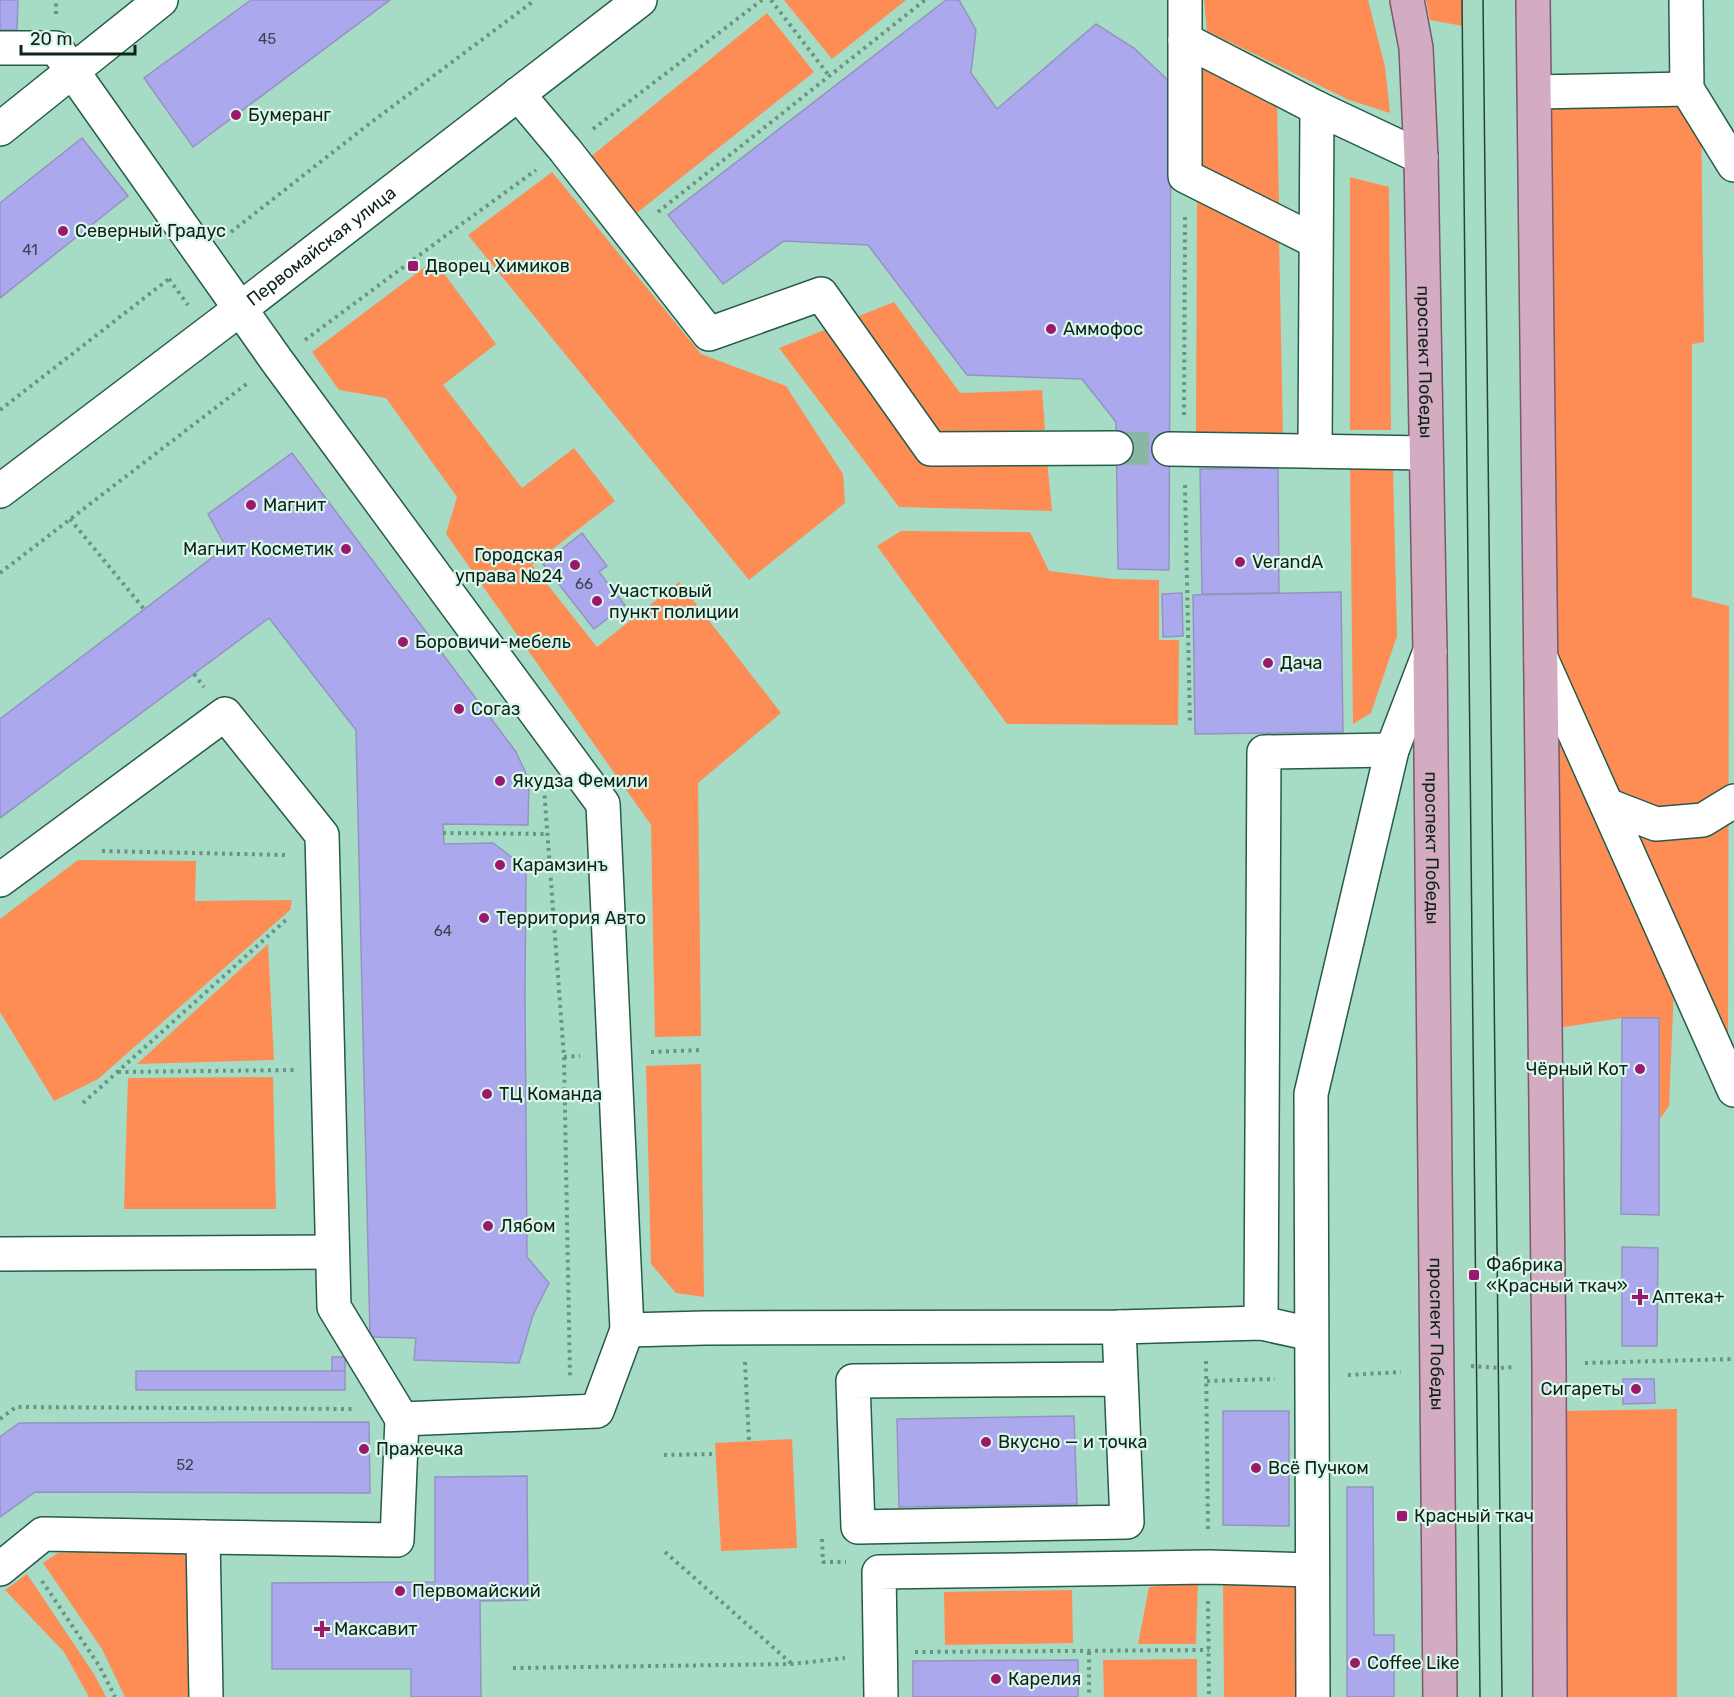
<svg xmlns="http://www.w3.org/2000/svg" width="1734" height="1697" font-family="Rubik,sans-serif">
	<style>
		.green { fill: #fd8d54 }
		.building { fill: #aca8ed; stroke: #9593c0; stroke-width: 1.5 }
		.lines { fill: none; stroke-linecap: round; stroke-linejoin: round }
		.minor-tunnel { stroke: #88b7a3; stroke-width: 33; stroke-dasharray: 33 16; stroke-linecap: butt }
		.minor-casing { stroke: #275b48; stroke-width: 36 }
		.major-casing { stroke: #7b586c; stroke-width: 36 }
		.path { stroke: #6a9482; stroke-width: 4; stroke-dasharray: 3 4.5; stroke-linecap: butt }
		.minor { stroke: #fff; stroke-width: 33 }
		.major { stroke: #d3acc1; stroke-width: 33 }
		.tram { stroke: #274337; stroke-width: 1.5 }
		.poi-dot { fill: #9a196e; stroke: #dbf6ea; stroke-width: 2 }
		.labels { text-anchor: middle; stroke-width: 4.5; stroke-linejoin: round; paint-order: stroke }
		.number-label { font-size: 15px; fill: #364550 }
		.poi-label { font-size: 18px; fill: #0e241b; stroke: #dbf6ea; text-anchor: start }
		.street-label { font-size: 18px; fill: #0e241b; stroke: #dbf6ea }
	</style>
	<rect width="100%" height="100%" fill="#a6dcc5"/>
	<g class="green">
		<path d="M784,0H906L832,59Z"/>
		<path d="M1204,0H1368L1385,67L1390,113L1349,100L1207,31Z"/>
		<path d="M1426,0H1463V26L1430,20Z"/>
		<path d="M767,13L814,72L633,216L589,158Z"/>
		<path d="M1198,63L1277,104L1279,204L1198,164Z"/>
		<path d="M1676,98L1701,111L1704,342L1692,344V597L1729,606L1728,1040L1674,988L1669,1106L1659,1120V1018H1622L1558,1028L1551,103Z"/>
		<path d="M552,172L701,354L786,386L843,474L845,503L749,580L468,235Z"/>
		<path d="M1350,177L1389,187L1391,430H1350Z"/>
		<path d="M1197,199L1279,236L1283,438L1196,435Z"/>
		<path d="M434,260L496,344L443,385L522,488L574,448L615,501L532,565L597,647L679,582L781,713L698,783L701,1036L655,1037L651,825L446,534L457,497L386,398L339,390L312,352Z"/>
		<path d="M894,302L960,393L1042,390L1045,430L939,433L854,318Z"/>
		<path d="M827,329L925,460H1047L1052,511L899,507L779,348Z"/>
		<path d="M1350,469H1393L1397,636L1371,713L1353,724Z"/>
		<path d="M901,531L1030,532L1049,571L1113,579L1159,580V640H1179L1178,725L1007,724L877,546Z"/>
		<path d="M78,860L196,861L195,901L292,900L290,910L98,1079L54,1101L0,1012V919Z"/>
		<path d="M268,944L274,1060L137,1064Z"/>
		<path d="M701,1064L704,1297L676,1293L651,1264L646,1066Z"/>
		<path d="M273,1077L276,1209H124L128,1078Z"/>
		<path d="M1677,1409V1697H1566L1565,1411Z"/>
		<path d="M792,1439L797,1548L721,1551L715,1443Z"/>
		<path d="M190,1548L193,1697H125L102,1649L43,1563L58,1553Z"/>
		<path d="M27,1574L94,1674L106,1697H89L64,1652L5,1590Z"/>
		<path d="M1198,1581L1196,1644H1138L1149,1587Z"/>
		<path d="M1223,1581L1297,1582L1299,1697H1224Z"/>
		<path d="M1072,1590L1073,1643L945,1645L944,1592Z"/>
		<path d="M1197,1659V1697H1104L1103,1660Z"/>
	</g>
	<g class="building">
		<path d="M0,0H18L17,30H0Z"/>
		<path d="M251,0H390L193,147L144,78Z"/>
		<path d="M946,0H959L976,30L971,73L997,109L1096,24L1134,48L1171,83L1169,570L1118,569L1116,422L1082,379L967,375L868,245L784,241L723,284L668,215Z"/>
		<path d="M82,138L128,196L0,298V203Z"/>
		<path d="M292,453L516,752L529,780L528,825L443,824L444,844L493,843L526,868L525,993L527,1257L549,1283L533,1315L519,1363L414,1360L416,1338L370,1337L356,730L269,618L0,818V719L226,547L208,514Z"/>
		<path d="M1278,468L1279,593L1202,594L1200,469Z"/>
		<path d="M582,533L607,566L599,572L625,605L594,629L543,564Z"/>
		<path d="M1341,592L1343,732L1195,734L1193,595Z"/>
		<path d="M1182,593L1183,636L1163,637L1162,594Z"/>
		<path d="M1622,1018H1659V1215L1621,1214Z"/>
		<path d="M1622,1247L1658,1248L1657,1346H1622Z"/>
		<rect x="332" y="1357" width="13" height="14"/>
		<rect x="136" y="1371" width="209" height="19"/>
		<path d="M1623,1379H1654L1655,1403L1623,1404Z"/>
		<path d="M1223,1411H1289V1526L1223,1525Z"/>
		<path d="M1074,1416L1077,1504L899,1507L897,1419Z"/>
		<path d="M369,1422L370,1493L35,1492L0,1517V1437L19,1423Z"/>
		<path d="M527,1476L528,1600L480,1601L481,1697H411V1669H272V1583L435,1582V1477Z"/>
		<path d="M1347,1487H1373L1374,1635H1394V1697H1347Z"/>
		<path d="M1078,1660V1697H913V1661Z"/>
	</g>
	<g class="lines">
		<path class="minor-tunnel" d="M1116,448L1169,449"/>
		<g class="minor-casing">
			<g id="minor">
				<path d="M1185,0V40L1317,108L1421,157"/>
				<path d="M1686,0L1687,89L1734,165"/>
				<path d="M1185,40V176L1315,241"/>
				<path d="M0,48H56L277,361L603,804L627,1330L705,1328L1119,1327L1261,1323L1311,1334"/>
				<path d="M1535,92L1687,89"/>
				<path d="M518,94L565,150L709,334L821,294L931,449L1116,448"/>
				<path d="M0,129L161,0"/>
				<path d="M1169,449L1426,453"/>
				<path d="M1315,451L1317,108"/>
				<path id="s1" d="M0,491L240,309L640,0"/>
				<path d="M1541,658L1734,1090"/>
				<path d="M1607,805L1656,824L1703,820L1734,801"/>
				<path d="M0,880L225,714L322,835L334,1307L402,1419"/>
				<path d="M0,1254L332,1252"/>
				<path d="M1261,1323L1264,752L1392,750"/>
				<path d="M1119,1327C1122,1392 1124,1457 1127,1522L858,1527L853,1381L1121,1379"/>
				<path d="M203,1537L397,1540L402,1419L597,1411L627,1330"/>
				<path d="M0,1569L43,1534L203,1537L206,1697"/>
				<path d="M881,1697L879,1572L1208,1567L1312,1570"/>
				<path d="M1313,1697L1311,1094L1392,750L1430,651"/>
			</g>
		</g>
		<g class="major-casing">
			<g id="major">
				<path id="s2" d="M1407,0L1416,48L1421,157L1430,651L1440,1697"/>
				<path d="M1533,0L1549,1364L1550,1697"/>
			</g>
		</g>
		<g class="path">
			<path d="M771,0L830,77"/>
			<path d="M56,14V0"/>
			<path d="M593,129L762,0"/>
			<path d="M658,212L925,0"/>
			<path d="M231,232L369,124L535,0"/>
			<path d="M169,279L188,305"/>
			<path d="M305,340L452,231L536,170"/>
			<path d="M0,410L170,278"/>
			<path d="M1184,415L1185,215"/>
			<path d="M1185,485L1190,725"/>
			<path d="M70,519L144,609"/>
			<path d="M0,573L249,382"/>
			<path d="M194,674L204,687"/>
			<path d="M544,788L564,1057L570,1377"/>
			<path d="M443,833L548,834"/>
			<path d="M102,851L286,855"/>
			<path d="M651,1052L701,1050"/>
			<path d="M564,1057L580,1056"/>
			<path d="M118,1072L294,1070"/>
			<path d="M83,1103L287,919"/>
			<path d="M1206,1361L1208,1531"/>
			<path d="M745,1362L749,1441"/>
			<path d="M1585,1363L1734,1359"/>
			<path d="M1471,1366L1499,1368L1514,1367"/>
			<path d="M1348,1375L1401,1372"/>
			<path d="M1207,1381L1275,1379"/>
			<path d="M0,1419L16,1407L353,1409"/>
			<path d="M664,1455L716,1454"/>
			<path d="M822,1539L823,1562H846"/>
			<path d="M665,1552L792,1664"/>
			<path d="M42,1581L100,1667L115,1697"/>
			<path d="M1208,1601L1209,1697"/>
			<path d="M915,1652L1209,1650"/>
			<path d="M1089,1652V1697"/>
			<path d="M513,1668L792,1664L845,1658"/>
		</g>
		<use href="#minor" class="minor"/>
		<use href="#major" class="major"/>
		<g class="tram">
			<path d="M1462,0L1480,1697"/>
			<path d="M1483,0L1502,1697"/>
		</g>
	</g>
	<g class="poi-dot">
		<circle cx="236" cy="115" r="6"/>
		<circle cx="63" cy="231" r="6"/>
		<rect x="407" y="260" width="12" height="12" rx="3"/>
		<circle cx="1051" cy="329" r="6"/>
		<circle cx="251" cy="505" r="6"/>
		<circle cx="346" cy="549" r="6"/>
		<circle cx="1240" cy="562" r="6"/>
		<circle cx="575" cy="565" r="6"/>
		<circle cx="597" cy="601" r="6"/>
		<circle cx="403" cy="642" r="6"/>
		<circle cx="1268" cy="663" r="6"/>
		<circle cx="459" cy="709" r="6"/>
		<circle cx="500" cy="781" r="6"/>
		<circle cx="500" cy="865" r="6"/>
		<circle cx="484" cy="918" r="6"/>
		<circle cx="1640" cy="1069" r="6"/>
		<circle cx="487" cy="1094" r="6"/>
		<circle cx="488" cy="1226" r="6"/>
		<rect x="1468" y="1269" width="12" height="12" rx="3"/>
		<path d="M1637 1288h6v6h6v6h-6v6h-6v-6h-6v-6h6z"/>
		<circle cx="1636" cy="1389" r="6"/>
		<circle cx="986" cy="1442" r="6"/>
		<circle cx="364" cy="1449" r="6"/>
		<circle cx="1256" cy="1468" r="6"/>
		<rect x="1396" y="1510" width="12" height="12" rx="3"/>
		<circle cx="400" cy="1591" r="6"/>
		<path d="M319 1620h6v6h6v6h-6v6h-6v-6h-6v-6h6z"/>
		<circle cx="1355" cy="1663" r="6"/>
		<circle cx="996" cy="1679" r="6"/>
	</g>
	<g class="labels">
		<g class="number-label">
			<text x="267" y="44">45</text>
			<text x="30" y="255">41</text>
			<text x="584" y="589">66</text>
			<text x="443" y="936">64</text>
			<text x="185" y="1470">52</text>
		</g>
		<g class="poi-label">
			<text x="248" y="121">Бумеранг</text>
			<text x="75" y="237">Северный Градус</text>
			<text x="425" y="272">Дворец Химиков</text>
			<text x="1063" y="335">Аммофос</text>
			<text x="263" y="511">Магнит</text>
			<text x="334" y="555" text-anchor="end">Магнит Косметик</text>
			<text x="563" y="561" text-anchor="end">Городская<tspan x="563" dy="21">управа №24</tspan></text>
			<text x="1252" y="568">VerandA</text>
			<text x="609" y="597">Участковый<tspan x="609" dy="21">пункт полиции</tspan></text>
			<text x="415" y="648">Боровичи-мебель</text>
			<text x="1280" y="669">Дача</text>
			<text x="471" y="715">Согаз</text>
			<text x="512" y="787">Якудза Фемили</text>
			<text x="512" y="871">Карамзинъ</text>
			<text x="496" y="924">Территория Авто</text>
			<text x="1628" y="1075" text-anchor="end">Чёрный Кот</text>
			<text x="499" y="1100">ТЦ Команда</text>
			<text x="500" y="1232">Лябом</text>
			<text x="1486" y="1271">Фабрика<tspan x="1486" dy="21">«Красный ткач»</tspan></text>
			<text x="1652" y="1303">Аптека+</text>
			<text x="1624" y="1395" text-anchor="end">Сигареты</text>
			<text x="998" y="1448">Вкусно — и точка</text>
			<text x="376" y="1455">Пражечка</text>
			<text x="1268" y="1474">Всё Пучком</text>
			<text x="1414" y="1522">Красный ткач</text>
			<text x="412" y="1597">Первомайский</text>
			<text x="334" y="1635">Максавит</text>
			<text x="1367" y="1669">Coffee Like</text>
			<text x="1008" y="1685">Карелия</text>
		</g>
		<g class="street-label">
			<text dy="6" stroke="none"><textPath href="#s1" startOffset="404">Первомайская улица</textPath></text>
			<text dy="6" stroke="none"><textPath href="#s2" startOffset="363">проспект Победы</textPath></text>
			<text dy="6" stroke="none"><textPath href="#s2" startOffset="849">проспект Победы</textPath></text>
			<text dy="6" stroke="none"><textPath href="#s2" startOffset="1335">проспект Победы</textPath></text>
		</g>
	</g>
	<path d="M21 45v9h114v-9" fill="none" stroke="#0e241b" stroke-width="3"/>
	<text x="30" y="45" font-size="18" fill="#0e241b" stroke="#dbf6ea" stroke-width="4.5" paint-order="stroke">20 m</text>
</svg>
